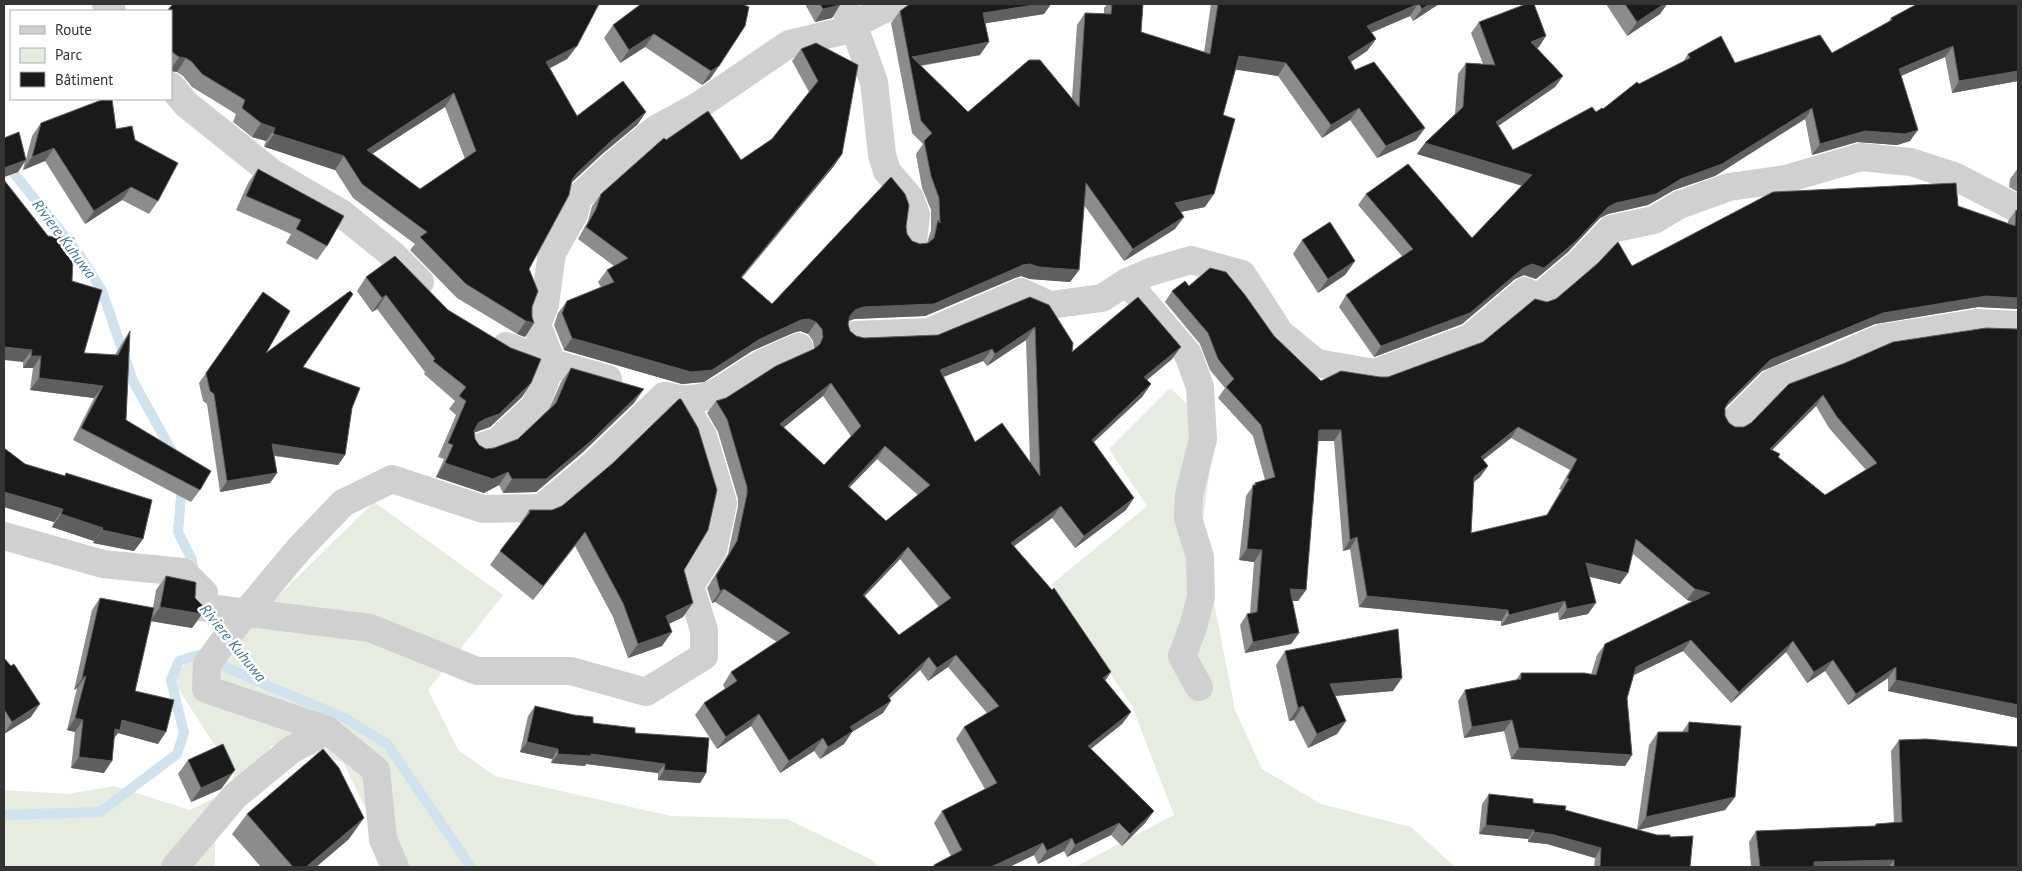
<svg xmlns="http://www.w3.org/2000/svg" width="2022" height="871" font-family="'PT Sans',sans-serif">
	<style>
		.green { fill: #e6ecdf }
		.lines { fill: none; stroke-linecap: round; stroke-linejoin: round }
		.stream { stroke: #cfe2ee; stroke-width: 10 }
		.street { stroke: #d0d0d0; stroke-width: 28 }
		.wall { fill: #8c8c8c; fill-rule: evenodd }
		.shaded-wall { fill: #5f5f5f }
		.building { fill: #1a1a1a; stroke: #5f5f5f; fill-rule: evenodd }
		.labels { text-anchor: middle; stroke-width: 5; stroke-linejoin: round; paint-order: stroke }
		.water-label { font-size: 15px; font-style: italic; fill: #3f7597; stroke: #fff }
	</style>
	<rect width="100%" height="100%" fill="#fff"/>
	<g class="green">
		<path d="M1170,388L1215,429L1201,536L1235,710L1262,769L1321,804L1411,827L1455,867H1075L1174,815L1132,706L1051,585L1147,506L1109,449Z"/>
		<path d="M374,502L503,595L428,690L458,750L495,776L671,816L787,819L872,860L879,867H394L343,762L272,745L215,842V867H4V790L68,794L114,786L190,810L229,791L234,775L170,676L279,595Z"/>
	</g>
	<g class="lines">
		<g class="stream">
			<path d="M4,161L79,254L102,291L133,381L175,457"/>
			<path d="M182,484L178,532L192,560L194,575"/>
			<path d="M205,613L266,685L345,718L387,744L471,867"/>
			<path d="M4,815L100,812L177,754L184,733L171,680L179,661L198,655L264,684"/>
		</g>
		<g class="street">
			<path d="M106,4L112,11"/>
			<path d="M842,4L853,24L874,82L882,155L887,171L910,198L916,215L913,241"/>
			<path d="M171,86L186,104L271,172L341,213L393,255L420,282"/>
			<path d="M1127,282L1188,354L1200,387L1203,439L1189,495L1188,518L1200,557L1201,597L1193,627L1182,656L1199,687"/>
			<path d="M855,335L929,332L1021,292L1050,305L1102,298L1127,282L1150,272L1191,260L1242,274L1280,333L1317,363L1375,373L1470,338L1525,291L1538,298L1579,263L1611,229L1654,220L1679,205L1729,187L1786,179L1861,157L1911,162L1954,176L2018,209"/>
			<path d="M506,346L552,363L608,379"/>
			<path d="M666,396C710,408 725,384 761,364C773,358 787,352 799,347"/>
			<path d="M1732,423L1773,382L1831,360L1881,338L1977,323L2018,325"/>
			<path d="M480,447L498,441L535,406L552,363L537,325L545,304L552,253L574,214L578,198L612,166L656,129L698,106L789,44L839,32L894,4"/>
			<path d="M4,536L103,564L183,572L204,593L200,607L370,628L477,671H571L646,692L704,656V630L690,586L713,550L723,503L703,436L681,400"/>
			<path d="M175,867L235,796L291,750L327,730"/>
			<path d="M395,867L383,839L376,770L327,730L206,689L207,664L238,622L299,549L343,503L392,479L483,509L542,508L593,465L664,396"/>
		</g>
	</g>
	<g class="wall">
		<path d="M742,4L710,79L702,85L645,47L620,63L604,38L613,25Z"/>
		<path d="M805,4H840L832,18L815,22Z"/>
		<path d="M909,4H1051L1044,14L985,23L980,55L921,66L968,112L1072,98L1077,25L1085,13L1104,14V8L1107,4H1143L1141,32L1204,52L1211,4H1439L1413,21L1410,16L1371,33L1376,39L1367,51L1351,62L1355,70L1425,128L1416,140L1377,158L1350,120L1322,138L1278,76L1236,69L1223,115L1205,207L1181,212L1175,229L1124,261L1084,205L1079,270L1070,282L1030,279L1021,276L1015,278L925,316L854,319L849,321L848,324L850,331L856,336L864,338L938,335L1030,297L1072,352L1172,359L1147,380L1151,384L1142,397L1093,443L1126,510L1075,548L1052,518L1014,546L1105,680L1131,712L1122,724L1091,749L1154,811L1145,823L1122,846L1111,835L1067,857L1064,851L1038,864L1034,855L1009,867H932L934,865L951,856L934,823L942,811L985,789L956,739L964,727L987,713L948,667L928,681L920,670L890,698L883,713L852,732L844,744L820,759L814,751L780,773L751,726L717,749L695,715L704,703L725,689L723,685L731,672L777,642L715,602L712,603L707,588L728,554L738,506V499L718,432L707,413L716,401L726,398L814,349L813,341L808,334L800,331L793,333L752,351L704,382L682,384L564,350L554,325L558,313L567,301L601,287L598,282L607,270L614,266L578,239L588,221L592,206L601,194L666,140L741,160L772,139L809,92L792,61L801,49L816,43L842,154L834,166L742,278L772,304L906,227L907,234L912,241L920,244L927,243L930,233L931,231V210L922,188L916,154L923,144L912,133L891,23L900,11ZM1026,340L1030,463L975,442L943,377L983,361L987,366ZM823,396L851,436L824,465L783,427ZM877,459L918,495L886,521L849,488ZM900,559L939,607L899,635L865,596Z"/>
		<path d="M1606,4H1667L1660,14L1627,36Z"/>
		<path d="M2018,4V81L1952,93L1945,57L1901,76L1910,141L1897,145L1857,142L1812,155L1805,119L1715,176L1674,190L1648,205L1608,214L1600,218L1568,252L1536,279L1524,275L1515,279L1462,324L1374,357L1339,307L1346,295L1402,256L1358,205L1366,194L1472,238L1522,186L1417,154L1425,143L1455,114L1458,74L1466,63L1483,64L1471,33L1479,22L1539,47L1537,48L1563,76L1555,87L1498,126L1513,150L1603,109L1639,84L1683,62L1688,54L1735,63L1832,53L1888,22L1891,18Z"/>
		<path d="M171,11L577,46L567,59L550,68L577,116L646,112L637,125L601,155L572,182L529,269L532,317L534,323L525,337L517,334L457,298L410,250L415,244L353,198L335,170L265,147L264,146L266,141L252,137L233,122L236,114L192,87L183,76L177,72L171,71ZM445,107L465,159L420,189L372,154Z"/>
		<path d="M41,123L116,129L135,140L158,201L149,214L122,200L85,224L45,161L23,170L25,161L18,172L4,177V138L26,159L32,136Z"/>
		<path d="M2018,168V192L2009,187L2010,179Z"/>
		<path d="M258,169L327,246L317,260L286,243L291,234L236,210L248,183Z"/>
		<path d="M1958,206L2008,223V221L2016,210L2018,211V309L1978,307L1875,324L1762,371L1725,408V416L1729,423L1735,427H1744L1845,363L2018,718L1888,691V678L1848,705L1825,671L1807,683L1786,652L1731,703L1683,651L1634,675L1627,698L1632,755L1625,766L1511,759L1504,731L1464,738L1458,701L1465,690L1516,680L1521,673L1591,675L1597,655L1605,644L1692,601L1687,600L1632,553L1620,584L1590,577L1588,614L1559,620L1558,612L1501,626V621L1359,607L1350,549L1343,551L1334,441H1318L1306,590L1298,601H1292L1299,633L1291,644L1245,653L1240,625L1247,614L1250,613L1254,562L1239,560L1246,496L1255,483L1265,480L1253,436L1218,398L1225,388L1210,370L1200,344L1165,302L1172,291L1189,286L1274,336L1321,381L1388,377L1483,342L1547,302L1632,266ZM1816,406L1829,428L1866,470L1825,495L1778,457L1772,450ZM1511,438L1570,470L1559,489L1561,490L1546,516L1471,533L1474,482L1480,477L1488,466L1483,460Z"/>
		<path d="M1302,240L1355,261L1345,275L1318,293L1293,254Z"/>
		<path d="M366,277L448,310L531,383L522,397L490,427L474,433L475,439L479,445L486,449L494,448L518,439L549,409L561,382L571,368L634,403L582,453L536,492L503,493L499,485L484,493L436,477L444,459L438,457L456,415L449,409L455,401L424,374L425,372L377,309L372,312L357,291Z"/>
		<path d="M72,281L84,353L115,355L122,343L130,331L126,420L200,490L191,502L73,440L94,398L30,390L33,368H23V362Z"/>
		<path d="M263,292L266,353L303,367L352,408L345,455L338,465L274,456L277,473L270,483L220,492L207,404L203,401L199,383Z"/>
		<path d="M4,448L25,464L65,476L66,473L143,539L134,551L93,543L94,541L52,527L54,522L4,507Z"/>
		<path d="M529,510L684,570L683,617L669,624L662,646L628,658L613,617L575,546L533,600L490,565L500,551L520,525V524Z"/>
		<path d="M166,576L195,598L202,614L192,628L151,621L135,691L158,744L118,733L114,738L104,773L71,768L75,732L67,730L77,688L74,690L92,610L100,598L153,608L156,590Z"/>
		<path d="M1285,651L1393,691L1335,696L1346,721L1337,734L1308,748L1294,720L1289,721L1276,665Z"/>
		<path d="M4,658L31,717L4,734Z"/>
		<path d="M535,706L593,723L635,733L706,773L700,783L658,780V773L586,764L585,766L551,763L552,759L520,752L528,716Z"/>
		<path d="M1689,722L1735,797L1725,810L1639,830L1657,835L1670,837L1690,867H1594L1595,858L1547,844L1528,842V839L1479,834L1482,804L1489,794L1565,810L1637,830L1649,745L1658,732H1682Z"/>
		<path d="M1899,740L2018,867H1751L1749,842L1756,831L1874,826L1876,824L1894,823L1891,751Z"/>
		<path d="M188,760L235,770L221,789L191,802L178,774Z"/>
		<path d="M247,814L349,839L316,867H261L232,834Z"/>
	</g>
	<g class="shaded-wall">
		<path d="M1040,4H1051L1044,14L975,25L983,13Z"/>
		<path d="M1418,4L1410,16L1358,38L1367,26Z"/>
		<path d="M1429,4H1439L1413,21L1422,9Z"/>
		<path d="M1664,4H1667L1660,14L1627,36L1637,22Z"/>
		<path d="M840,5L832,18L815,22L823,9Z"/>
		<path d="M654,34L645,47L620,63L629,50Z"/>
		<path d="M1546,36L1539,47L1523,53L1531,42Z"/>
		<path d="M1376,39L1367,51L1340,69L1348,57Z"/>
		<path d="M989,42L980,55L910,67L912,57Z"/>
		<path d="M577,46L567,59L537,75L546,62Z"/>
		<path d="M1953,46L1945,57L1891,80L1899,69Z"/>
		<path d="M1239,56L1286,63L1278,76L1231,69Z"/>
		<path d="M179,57L186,58L177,72L171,71V69Z"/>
		<path d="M719,66L710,79L702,85L711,71Z"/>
		<path d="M2018,71V81L1952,93L1959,81Z"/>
		<path d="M1563,76L1555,87L1488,133L1496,122Z"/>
		<path d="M454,93L445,107L358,163L367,150Z"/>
		<path d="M1359,108L1350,120L1322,138L1331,125Z"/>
		<path d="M1812,108L1805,119L1715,176L1674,190L1648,205L1608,214L1600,218L1568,252L1536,279L1524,275L1515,279L1462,324L1374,357L1381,346L1523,268L1608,207L1616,203L1681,179Z"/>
		<path d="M646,112L637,125L601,155L567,187L577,173L611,141Z"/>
		<path d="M261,123L275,128L266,141L252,137Z"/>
		<path d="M1425,128L1416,140L1377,158L1386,146Z"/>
		<path d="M1918,130L1910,141L1897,145L1857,142L1812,155L1820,144L1865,131Z"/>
		<path d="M274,134L344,156L335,170L265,147Z"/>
		<path d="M1425,143L1532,175L1524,186L1417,154Z"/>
		<path d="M54,148L45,161L23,170L32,157Z"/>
		<path d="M842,154L834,166L732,289L741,277Z"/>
		<path d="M26,160L18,172L4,177V168Z"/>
		<path d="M131,187L122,200L85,224L94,211Z"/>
		<path d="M1214,194L1205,207L1166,215L1175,203Z"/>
		<path d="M1184,217L1175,229L1124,261L1133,249Z"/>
		<path d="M1355,261L1345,275L1318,293L1328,279Z"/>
		<path d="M1030,264L1079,270L1070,282L1030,279L1021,276L1015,278L925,316L854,319L846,322L850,316L855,310L863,307Z"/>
		<path d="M386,295L377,309L372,312L382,298Z"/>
		<path d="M1986,296L2018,298V309L1978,307L1875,324L1762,371L1721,412L1729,401L1770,360L1883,313Z"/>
		<path d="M809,319L816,322L808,334L800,331L793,333L752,351L704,382L682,384L564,350L572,338Z"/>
		<path d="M526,321L534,323L525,337L517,334Z"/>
		<path d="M1035,327L1026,340L987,366L995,354Z"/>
		<path d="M4,347L32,350L23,362L4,360Z"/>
		<path d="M1181,347L1172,359L1136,389L1144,377Z"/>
		<path d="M992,349L983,361L931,382L940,370Z"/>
		<path d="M31,356H41L33,368H23Z"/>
		<path d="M39,378L103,386L94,398L30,390Z"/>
		<path d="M531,383L522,397L490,427L475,432L468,437L478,423Z"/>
		<path d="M831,383L823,396L772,437L780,424Z"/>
		<path d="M1151,384L1142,397L1083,452L1092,440Z"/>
		<path d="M644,389L634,403L582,453L536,492L503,493L512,479Z"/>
		<path d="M1823,395L1816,406L1762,460L1770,449Z"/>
		<path d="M1518,427L1511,438L1473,468L1481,457Z"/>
		<path d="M1319,430H1341L1334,441H1311Z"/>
		<path d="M272,444L345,455L338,465L265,454Z"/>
		<path d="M885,446L877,459L839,498L848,486Z"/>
		<path d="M445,463L508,472L499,485L484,493L436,477Z"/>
		<path d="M1488,466L1480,477L1466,488L1474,477Z"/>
		<path d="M277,473L270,483L220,492L227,481Z"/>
		<path d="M4,492L63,509L54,522L4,507Z"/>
		<path d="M1134,498L1126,510L1075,548L1084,536Z"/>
		<path d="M1061,506L1052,518L1002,555L1011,543Z"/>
		<path d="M61,514L103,528L94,541L52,527Z"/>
		<path d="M102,530L143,539L134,551L93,543Z"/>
		<path d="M585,532L575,546L533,600L543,586Z"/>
		<path d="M1357,537L1350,549L1343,551L1350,540Z"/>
		<path d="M908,547L900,559L854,607L863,595Z"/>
		<path d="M1247,549L1262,550L1254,562L1239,560Z"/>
		<path d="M1586,563L1628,573L1620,584L1579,574Z"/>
		<path d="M724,589L715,602L712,603L720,591Z"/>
		<path d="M1290,589L1306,590L1298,601L1282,600Z"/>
		<path d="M1695,589L1710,593L1702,604L1687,600Z"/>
		<path d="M1367,596L1508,610L1501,621L1359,607Z"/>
		<path d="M1565,601L1558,612L1501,626L1509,615Z"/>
		<path d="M693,603L683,617L656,630L666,616Z"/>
		<path d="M1596,603L1588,614L1559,620L1567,609Z"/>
		<path d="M160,607L202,614L192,628L150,621Z"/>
		<path d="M672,632L662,646L628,658L638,644Z"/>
		<path d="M1299,633L1291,644L1245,653L1253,642Z"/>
		<path d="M1691,640L1683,651L1628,678L1636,667Z"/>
		<path d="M1793,641L1786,652L1731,703L1739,692Z"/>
		<path d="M956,655L948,667L928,681L937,668Z"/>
		<path d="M929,657L920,670L879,708L888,696Z"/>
		<path d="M1833,660L1825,671L1807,683L1814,672Z"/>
		<path d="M1896,667L1888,678L1848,705L1856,694Z"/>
		<path d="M1111,672L1103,684V678Z"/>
		<path d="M86,676L77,688L74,690L82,678Z"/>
		<path d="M1402,678L1393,691L1321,697L1330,684Z"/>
		<path d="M1896,680L2018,705V718L1888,691Z"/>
		<path d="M891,701L883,713L852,732L844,744L820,759L828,747L850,727Z"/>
		<path d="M40,704L31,717L4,734L12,722Z"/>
		<path d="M1303,706L1294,720L1289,721L1298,708Z"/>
		<path d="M1131,712L1122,724L1079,758L1088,746Z"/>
		<path d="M759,714L751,726L717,749L726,737Z"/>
		<path d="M75,718L83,720L75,732L67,730Z"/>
		<path d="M122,720L166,732L158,744L118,733L112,741L107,740Z"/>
		<path d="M1512,720L1504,731L1464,738L1472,727Z"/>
		<path d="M1346,721L1337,734L1308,748L1317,734Z"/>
		<path d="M823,738L814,751L780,773L789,761Z"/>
		<path d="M527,742L558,749L552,759L520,752Z"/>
		<path d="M1519,748L1632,755L1625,766L1511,759Z"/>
		<path d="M558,754H591L665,764L658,773L586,764L585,766L551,763Z"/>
		<path d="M79,757L112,761L104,773L71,768Z"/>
		<path d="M235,770L221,789L191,802L201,788Z"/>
		<path d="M664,770L706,773L700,783L658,780Z"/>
		<path d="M1735,797L1725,810L1637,830L1646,817Z"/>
		<path d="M1154,811L1145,823L1122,846L1130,834Z"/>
		<path d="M364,818L349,839L316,867H306Z"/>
		<path d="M1119,823L1111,835L1067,857L1075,845Z"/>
		<path d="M1486,825L1534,830L1528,839L1479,834Z"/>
		<path d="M1534,832L1554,835L1601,848L1595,858L1547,844L1528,842Z"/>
		<path d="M1072,838L1064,851L1038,864L1047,851Z"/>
		<path d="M1043,843L1034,855L1009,867H991Z"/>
		<path d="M1894,860L1889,867H1810L1814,862Z"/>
	</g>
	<g class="building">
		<path d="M173,4H599L577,46L546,62L577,116L623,81L646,112L611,141L577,173L572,180L569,195L529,269L538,291L532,307V317L534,323L526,321L466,284L420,237L427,232L362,184L344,156L274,134L273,133L275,128L261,123L242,108L245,100L202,74L192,62L186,58L179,57L171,51V11H167ZM454,93L476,151L420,189L367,150Z"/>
		<path d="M641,4H742L749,7L745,26L719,66L711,71L654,34L629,50L613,25Z"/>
		<path d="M820,4H840V5L823,9Z"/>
		<path d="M910,4H1040L983,13L989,42L912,57L968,112L1029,60H1040L1079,107L1085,13L1111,14L1112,4H1143L1141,32L1210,54L1218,4H1418L1367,26L1376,39L1348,57L1355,70L1374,62L1425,128L1386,146L1359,108L1331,125L1286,63L1239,56L1223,115L1235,119L1214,194L1175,203L1184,217L1133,249L1086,183L1079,270L1039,267L1030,264L1023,265L934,304L863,307L855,310L850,316L848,324L850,331L856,336L864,338L938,335L1030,297L1049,305L1073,343L1072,352L1138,297L1181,347L1144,377L1151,384L1092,440L1134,498L1084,536L1061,506L1011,543L1052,590L1054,588L1111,672L1103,678L1131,712L1088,746L1154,811L1130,834L1119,823L1075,845L1072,838L1047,851L1043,843L991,867H935L934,865L962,850L942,811L997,783L964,727L999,706L956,655L937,668L929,657L888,696L891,701L850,727L853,731L828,747L823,738L789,761L759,714L726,737L704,703L737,681L731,672L790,633L724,589L720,591L716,576L737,541L747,494V487L727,419L716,401L726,398L776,366L814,349L820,344L823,337L822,329L816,322L809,319L801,320L760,339L712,370L691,372L572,338L562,313L567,301L614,282L607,270L628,258L586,227L596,209L601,194L664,138L666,140L708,111L741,160L772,139L818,81L801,49L816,43L858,65L842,154L741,277L772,304L891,177L905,194L909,205L906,227L907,234L912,241L920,244L928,243L934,238L938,220L940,223L939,198L931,176L924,141L932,133L921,121L900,11ZM1035,327L1040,476L1002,423L975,442L940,370L992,349L995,354ZM831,383L861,426L824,465L780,424ZM885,446L930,485L886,521L848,486ZM908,547L951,598L899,635L863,595Z"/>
		<path d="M1419,4H1429L1422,9Z"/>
		<path d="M1526,4H1534L1546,36L1531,42L1563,76L1496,122L1513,150L1592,107L1596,112L1602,108L1603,109L1637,82L1639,84L1690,58L1688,54L1721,36L1735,63L1820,35L1832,53L1892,20L1891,18L1917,4H2018V71L1959,81L1953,46L1899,69L1918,130L1905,134L1865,131L1820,144L1812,108L1722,164L1681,179L1656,194L1616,203L1608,207L1576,241L1544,268L1532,264L1523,268L1470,313L1381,346L1346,295L1413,249L1366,194L1408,164L1472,238L1532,175L1425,143L1463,107L1466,63L1495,65L1479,22Z"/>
		<path d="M1625,4H1664L1637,22Z"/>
		<path d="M104,99H112L116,129L132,126L135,140L178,163L158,201L131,187L94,211L54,148L32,157L41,123Z"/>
		<path d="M19,132L26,160L4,168V138Z"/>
		<path d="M258,169L344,216L327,246L296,229L301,220L246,196Z"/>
		<path d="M4,180L48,236L74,238L72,281L102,290L84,353L118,355L130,331L126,420L211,471L200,490L81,428L103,386L39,378L41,356H31L32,350L4,347Z"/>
		<path d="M1956,183L1958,206L2015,226L2016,210L2018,211V298L1986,296L1883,313L1770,360L1729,401L1725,408V416L1729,423L1735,427H1744L1751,423L1789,384L1845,363L1893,342L1986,328L2018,329V705L1896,680V667L1856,694L1833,660L1814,672L1793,641L1739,692L1691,640L1636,667L1627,698L1632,755L1519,748L1512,720L1472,727L1465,690L1521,679V673H1584L1596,675L1605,644L1710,593L1695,589L1636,539L1628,573L1586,563L1596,603L1567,609L1565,601L1509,615L1508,610L1367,596L1357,537L1350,540L1341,430H1319L1306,590L1290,589L1299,633L1253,642L1247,614L1257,612L1262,550L1247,549L1253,485H1256L1255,483L1275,477L1261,425L1226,387L1234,379L1218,359L1208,333L1172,291L1185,281L1189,286L1210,268L1226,272L1245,295L1274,336L1321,381L1341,371L1380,377H1388L1483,342L1535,299L1547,302L1556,299L1597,264L1618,242L1632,266L1773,192ZM1823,395L1837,417L1877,463L1825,495L1778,457L1780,454L1770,449ZM1518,427L1577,459L1567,478L1569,479L1547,515L1471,533L1474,477L1488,466L1481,457Z"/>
		<path d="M1330,222L1355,261L1328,279L1302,240Z"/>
		<path d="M395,256L448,310L511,348L541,359L531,383L499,414L485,419L478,423L474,431L475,439L479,445L486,449L494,448L518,439L556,403L571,368L644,389L592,440L546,479H512L508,472L493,479L445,463L453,445L448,443L466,401L459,396L466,387L433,361L435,359L386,295L382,298L366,277Z"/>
		<path d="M350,291L353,294L303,367L360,388L352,408L345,455L272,444L277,473L227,481L214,394L210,391L206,373L263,292L290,311L266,353Z"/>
		<path d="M679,399H681L698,428L717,490L708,530L684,570L693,603L666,616L672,632L638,644L623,603L585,532L543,586L500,551L530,512L529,510H552L562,506L613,463Z"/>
		<path d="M4,448L25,464L65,476L66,473L152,500L143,539L102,530L103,528L61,514L63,509L4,492Z"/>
		<path d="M166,576L195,582L196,583L195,598L203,606L202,614L160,607Z"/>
		<path d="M100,598L154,608L135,691L174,700L166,732L122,720L120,730L115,729L112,761L79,757L83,720L75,718L86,676L82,678Z"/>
		<path d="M1398,629L1402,678L1330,684L1346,721L1317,734L1303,706L1298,708L1285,651Z"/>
		<path d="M4,658L11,666L14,664L40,704L12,722L4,709Z"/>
		<path d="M535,706L574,715L593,717V723L635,728V733L709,738L706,773L664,770L665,764L591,754V756L558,754V749L527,742Z"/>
		<path d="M1689,722L1741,726L1735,797L1646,817L1658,732H1688Z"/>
		<path d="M1926,739L2018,747V867H1894V860L1814,862V867H1760L1756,831L1876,826V824L1902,822L1899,740Z"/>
		<path d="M223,744L235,770L231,774L201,788L188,760Z"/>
		<path d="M323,749L339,768L364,818L306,867H293L247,814Z"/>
		<path d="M1489,794L1533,799V803L1566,806L1565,810L1657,835H1670V837L1693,836L1690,867H1600L1601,848L1554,835L1534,832V830L1486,825Z"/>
	</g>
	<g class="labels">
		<g class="water-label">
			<text transform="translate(64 239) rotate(53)" y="5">Riviere Kuhuwa</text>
			<text transform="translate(233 643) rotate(51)" y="5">Riviere Kuhuwa</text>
		</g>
	</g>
	<rect width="2022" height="871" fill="none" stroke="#333333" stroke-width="10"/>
	<rect x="10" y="10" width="162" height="90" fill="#ffffff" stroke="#adadad"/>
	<rect x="20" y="26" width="25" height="8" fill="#d0d0d0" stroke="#adadad"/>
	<text x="55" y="35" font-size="15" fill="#333333">Route</text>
	<rect x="20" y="48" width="25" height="15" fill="#e6ecdf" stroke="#adadad"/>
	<text x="55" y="60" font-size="15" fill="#333333">Parc</text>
	<rect x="20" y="72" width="25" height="15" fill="#1a1a1a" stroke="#adadad"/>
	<text x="55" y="85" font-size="15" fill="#333333">Bâtiment</text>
</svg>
